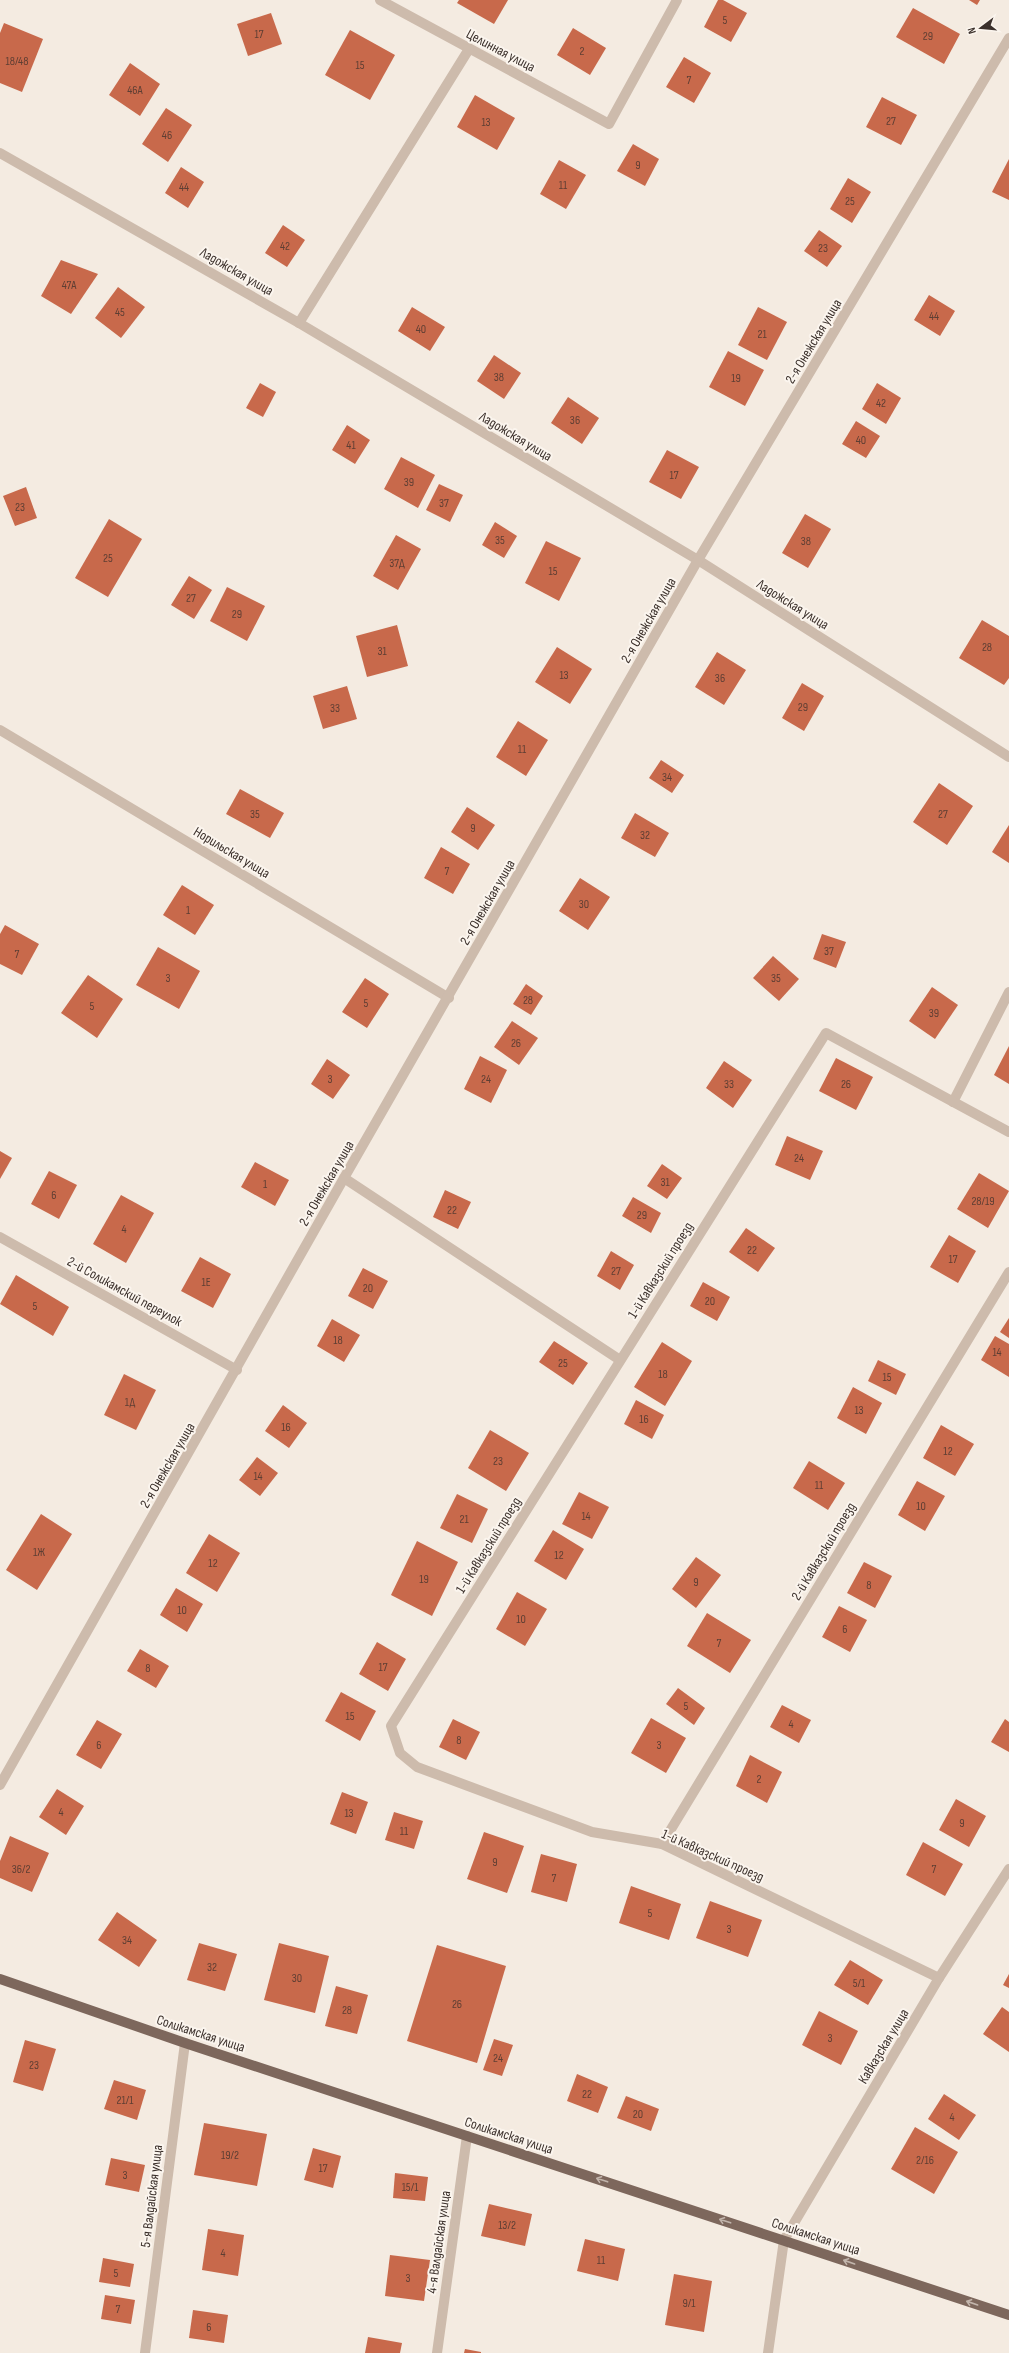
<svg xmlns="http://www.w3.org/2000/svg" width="1009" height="2353" font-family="'Sofia Sans Condensed',sans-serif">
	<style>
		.building { fill: #c8694b }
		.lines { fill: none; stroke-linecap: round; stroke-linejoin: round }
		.street { stroke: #cdbbac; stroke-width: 10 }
		.primary { stroke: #7d675c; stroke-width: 10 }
		.oneway { stroke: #c2b5ac }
		.labels { text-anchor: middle; stroke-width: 4; stroke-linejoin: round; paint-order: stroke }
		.number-label { font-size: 12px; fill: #5e3e33 }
		.street-label { font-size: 14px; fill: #3b302b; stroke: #fbf5ee }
	</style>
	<rect width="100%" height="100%" fill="#f4ebe1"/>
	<g class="building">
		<path d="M459,0H508L494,24L457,3Z"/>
		<path d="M718,0H723L747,13L731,42L704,27Z"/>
		<path d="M969,0H980L977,5Z"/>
		<path d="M913,8L960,34L944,64L896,37Z"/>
		<path d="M271,13L282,44L248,56L237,24Z"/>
		<path d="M4,23L43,39L22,92L0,83V33Z"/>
		<path d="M573,28L606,48L590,75L557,55Z"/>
		<path d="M350,30L395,55L370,100L325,75Z"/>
		<path d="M684,57L711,73L694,103L666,87Z"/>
		<path d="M130,63L160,84L140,116L109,95Z"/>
		<path d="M475,95L515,118L497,150L457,127Z"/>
		<path d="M882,97L917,115L901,145L866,127Z"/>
		<path d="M166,108L192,125L168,162L142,144Z"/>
		<path d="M633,144L659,159L645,186L617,171Z"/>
		<path d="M1009,159V200L992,192Z"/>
		<path d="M559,160L586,175L566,209L540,194Z"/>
		<path d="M181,167L204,182L188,208L165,193Z"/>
		<path d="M848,178L871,192L852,223L830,209Z"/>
		<path d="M283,225L305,240L287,267L265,253Z"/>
		<path d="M819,230L842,246L827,267L804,251Z"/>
		<path d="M61,260L98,274L71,314L41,296Z"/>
		<path d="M118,287L145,307L121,338L95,318Z"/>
		<path d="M929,295L955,311L940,336L914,320Z"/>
		<path d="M412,307L445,327L430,351L398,331Z"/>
		<path d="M758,307L787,322L767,360L738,345Z"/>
		<path d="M728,351L764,370L745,406L709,387Z"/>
		<path d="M494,355L521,373L504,399L477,381Z"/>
		<path d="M260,383L276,392L263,417L246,408Z"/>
		<path d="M877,383L901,398L886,424L862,409Z"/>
		<path d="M568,397L599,418L582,444L551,423Z"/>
		<path d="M856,421L880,436L866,458L842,444Z"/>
		<path d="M347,425L370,440L355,464L332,450Z"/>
		<path d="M667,450L699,467L681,499L649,482Z"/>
		<path d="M401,457L435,475L418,508L384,489Z"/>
		<path d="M439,484L463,495L450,522L426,510Z"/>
		<path d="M26,487L37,518L15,526L3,496Z"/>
		<path d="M805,514L831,529L808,568L782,553Z"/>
		<path d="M109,519L142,539L108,597L75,578Z"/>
		<path d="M495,522L517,536L504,558L482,545Z"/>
		<path d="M396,535L421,549L398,590L373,576Z"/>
		<path d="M546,541L581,558L559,601L525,583Z"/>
		<path d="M189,576L212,590L194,619L171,605Z"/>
		<path d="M227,587L265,606L247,641L210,621Z"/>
		<path d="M982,620L1009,636V678L1004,685L959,658Z"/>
		<path d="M397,625L408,666L367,677L356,636Z"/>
		<path d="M557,647L592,669L570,704L535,682Z"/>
		<path d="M717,652L746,670L724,705L695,687Z"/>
		<path d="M802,683L824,696L804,731L782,718Z"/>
		<path d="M347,686L357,719L323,729L313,696Z"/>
		<path d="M518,721L548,740L526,776L496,757Z"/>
		<path d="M661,760L684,775L672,793L649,778Z"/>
		<path d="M939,783L973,806L947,845L913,822Z"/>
		<path d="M240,789L284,813L270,838L226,814Z"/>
		<path d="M467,807L495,825L478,850L451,832Z"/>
		<path d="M635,813L669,833L655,857L621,838Z"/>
		<path d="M1009,825V863L992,852Z"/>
		<path d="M441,847L470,864L453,894L424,878Z"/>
		<path d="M580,878L610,897L588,930L559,911Z"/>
		<path d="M182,885L214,905L195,935L163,915Z"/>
		<path d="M5,925L39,944L22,975L0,964V934Z"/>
		<path d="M822,934L846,942L836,968L813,959Z"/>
		<path d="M158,947L200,971L179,1009L136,985Z"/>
		<path d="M773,956L799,979L779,1001L753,978Z"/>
		<path d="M88,975L123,999L97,1038L61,1013Z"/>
		<path d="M365,978L389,994L367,1028L342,1012Z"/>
		<path d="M526,984L543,996L531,1015L513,1004Z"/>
		<path d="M932,987L958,1005L935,1039L909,1021Z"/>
		<path d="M512,1021L538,1038L519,1065L494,1047Z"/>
		<path d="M1009,1046V1084L994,1075Z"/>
		<path d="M480,1056L507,1070L491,1103L464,1089Z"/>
		<path d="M836,1058L873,1077L856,1110L819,1091Z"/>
		<path d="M327,1059L350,1075L333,1099L311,1084Z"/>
		<path d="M724,1061L752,1080L733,1108L706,1088Z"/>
		<path d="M787,1136L823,1151L810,1180L775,1165Z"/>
		<path d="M0,1151L12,1158L0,1179Z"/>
		<path d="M255,1162L289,1180L275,1206L241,1187Z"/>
		<path d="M662,1164L682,1178L667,1199L647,1186Z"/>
		<path d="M49,1171L77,1185L59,1219L31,1204Z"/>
		<path d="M979,1173L1009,1191L988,1228L957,1209Z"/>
		<path d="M445,1190L471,1202L458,1229L433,1217Z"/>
		<path d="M121,1195L154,1213L126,1263L93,1244Z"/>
		<path d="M633,1197L661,1213L651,1233L622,1216Z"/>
		<path d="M746,1228L775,1248L758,1272L729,1252Z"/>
		<path d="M949,1235L976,1251L958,1283L930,1267Z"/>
		<path d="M611,1251L634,1265L620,1290L597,1276Z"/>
		<path d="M200,1257L231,1274L213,1308L181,1291Z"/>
		<path d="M363,1268L388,1281L373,1309L348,1296Z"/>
		<path d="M16,1275L69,1307L53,1336L0,1304Z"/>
		<path d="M703,1282L730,1297L717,1321L690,1306Z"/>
		<path d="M1009,1318V1338L1000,1332Z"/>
		<path d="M332,1319L360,1335L344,1362L317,1346Z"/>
		<path d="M995,1336L1009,1344V1377L981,1360Z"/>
		<path d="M554,1341L588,1363L573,1385L539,1362Z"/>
		<path d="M662,1342L692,1361L665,1406L634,1387Z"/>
		<path d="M878,1360L906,1374L896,1395L868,1381Z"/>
		<path d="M124,1374L156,1390L136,1430L104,1415Z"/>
		<path d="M853,1387L882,1403L866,1434L837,1418Z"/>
		<path d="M636,1400L664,1415L652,1439L624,1424Z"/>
		<path d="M283,1405L307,1423L289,1448L265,1431Z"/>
		<path d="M941,1425L974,1444L955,1476L923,1458Z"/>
		<path d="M490,1430L529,1453L506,1491L468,1468Z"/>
		<path d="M257,1457L278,1473L260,1496L239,1480Z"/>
		<path d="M809,1461L845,1483L828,1510L793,1488Z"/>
		<path d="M917,1481L945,1496L925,1531L898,1515Z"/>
		<path d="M579,1492L609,1507L592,1539L562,1524Z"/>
		<path d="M457,1494L488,1509L472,1543L440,1528Z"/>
		<path d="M41,1514L72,1534L37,1590L6,1570Z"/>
		<path d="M553,1530L584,1549L566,1580L534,1561Z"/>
		<path d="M209,1534L240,1553L217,1592L186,1573Z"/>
		<path d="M417,1541L458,1562L432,1616L391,1595Z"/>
		<path d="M696,1557L721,1575L696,1608L672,1589Z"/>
		<path d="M864,1562L892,1576L875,1608L847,1593Z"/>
		<path d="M176,1588L203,1604L187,1632L160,1615Z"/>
		<path d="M517,1592L547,1609L525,1646L496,1629Z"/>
		<path d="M839,1606L867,1620L850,1652L822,1637Z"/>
		<path d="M707,1613L751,1640L730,1673L687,1646Z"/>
		<path d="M377,1642L406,1659L388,1691L359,1674Z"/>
		<path d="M140,1649L169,1666L156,1688L127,1671Z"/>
		<path d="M678,1688L705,1708L694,1725L666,1704Z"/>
		<path d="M341,1692L376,1711L360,1741L325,1721Z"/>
		<path d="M782,1705L811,1720L799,1743L770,1727Z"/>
		<path d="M651,1718L686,1738L666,1773L631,1753Z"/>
		<path d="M453,1719L480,1732L466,1760L439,1747Z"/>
		<path d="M1005,1719L1009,1722V1752L991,1742Z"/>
		<path d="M97,1720L122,1734L101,1769L76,1755Z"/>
		<path d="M750,1755L782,1772L767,1803L736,1786Z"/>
		<path d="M57,1789L84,1806L66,1835L39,1817Z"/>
		<path d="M342,1792L368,1802L356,1834L330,1824Z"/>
		<path d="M956,1799L986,1816L969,1847L939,1830Z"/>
		<path d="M394,1812L423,1821L414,1849L385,1840Z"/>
		<path d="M484,1832L524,1846L507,1893L467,1879Z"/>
		<path d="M10,1836L49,1853L32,1892L0,1878V1861Z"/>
		<path d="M923,1842L963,1864L945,1896L906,1875Z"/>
		<path d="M541,1854L577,1864L567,1902L531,1892Z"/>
		<path d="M631,1886L681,1904L669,1940L619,1923Z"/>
		<path d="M710,1901L762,1920L748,1957L696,1938Z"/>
		<path d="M117,1912L157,1940L139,1967L98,1940Z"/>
		<path d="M199,1943L237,1954L225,1991L187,1980Z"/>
		<path d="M279,1943L329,1956L315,2013L264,2000Z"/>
		<path d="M437,1945L506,1966L477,2063L407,2041Z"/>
		<path d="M850,1960L883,1980L868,2005L834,1985Z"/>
		<path d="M1009,1974V1988L1003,1985Z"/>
		<path d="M336,1986L368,1995L357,2034L325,2026Z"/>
		<path d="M1002,2007L1009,2012V2052L983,2034Z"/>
		<path d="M819,2011L858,2031L841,2065L802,2045Z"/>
		<path d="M494,2039L513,2045L502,2076L483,2070Z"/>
		<path d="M25,2040L56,2049L43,2091L13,2082Z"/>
		<path d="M577,2074L608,2087L598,2113L567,2101Z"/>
		<path d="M114,2080L146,2090L137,2120L104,2109Z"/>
		<path d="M944,2094L976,2115L959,2140L928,2119Z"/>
		<path d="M626,2096L659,2109L651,2131L617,2118Z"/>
		<path d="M204,2123L267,2134L257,2186L194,2175Z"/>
		<path d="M915,2127L958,2152L934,2194L891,2169Z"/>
		<path d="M313,2148L341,2156L333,2188L304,2180Z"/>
		<path d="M111,2158L145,2165L139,2192L105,2185Z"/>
		<path d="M395,2173L428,2177L425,2201L393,2198Z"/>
		<path d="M489,2204L532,2214L525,2246L481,2236Z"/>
		<path d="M208,2229L244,2235L238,2276L202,2270Z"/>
		<path d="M585,2239L625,2249L618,2281L577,2271Z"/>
		<path d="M390,2255L430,2260L424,2301L385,2296Z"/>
		<path d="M103,2258L134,2264L130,2287L99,2282Z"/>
		<path d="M674,2274L712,2281L704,2332L665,2325Z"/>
		<path d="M105,2295L135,2300L131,2324L101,2319Z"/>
		<path d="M193,2310L228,2315L224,2343L189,2338Z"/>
		<path d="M368,2337L402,2343L400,2353H365Z"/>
		<path d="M465,2349L481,2352V2353H464Z"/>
	</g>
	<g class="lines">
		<g class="street">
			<path d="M380,0L609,124L677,0"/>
			<path d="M0,153L299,323L698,560L1009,757"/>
			<path d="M299,323L469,49"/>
			<path d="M0,730L449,998"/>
			<path d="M953,1102L1009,992"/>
			<path d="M344,1178L620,1360"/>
			<path d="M0,1237L237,1370"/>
			<path d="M0,1785L344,1178L698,560L1009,38"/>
			<path d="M662,1844L1009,1272"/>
			<path d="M939,1978L662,1844L592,1832L417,1767L400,1753L391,1726L826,1033L1009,1132"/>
			<path d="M145,2353L185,2043"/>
			<path d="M437,2353L467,2136"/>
			<path d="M768,2353L784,2240L939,1978L1009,1869"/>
		</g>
		<path class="primary" d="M0,1979L185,2043L1009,2315"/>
	</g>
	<defs><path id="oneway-shaft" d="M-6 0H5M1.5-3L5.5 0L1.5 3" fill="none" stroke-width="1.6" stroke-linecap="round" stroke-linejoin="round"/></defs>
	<g class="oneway">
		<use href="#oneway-shaft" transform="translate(602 2180) rotate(-162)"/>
		<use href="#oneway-shaft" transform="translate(725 2221) rotate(-162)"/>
		<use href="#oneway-shaft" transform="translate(849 2262) rotate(-161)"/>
		<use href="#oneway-shaft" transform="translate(972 2303) rotate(-161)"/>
	</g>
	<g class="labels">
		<g class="number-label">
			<text x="725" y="24">5</text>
			<text x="259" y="38">17</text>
			<text x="928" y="40">29</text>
			<text x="582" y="55">2</text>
			<text x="17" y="65">18/48</text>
			<text x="360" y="69">15</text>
			<text x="689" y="84">7</text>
			<text x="135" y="94">46А</text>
			<text x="891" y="125">27</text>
			<text x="486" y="126">13</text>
			<text x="167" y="139">46</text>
			<text x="638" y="169">9</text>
			<text x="563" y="189">11</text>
			<text x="184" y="191">44</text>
			<text x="850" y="205">25</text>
			<text x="285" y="250">42</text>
			<text x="823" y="252">23</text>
			<text x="69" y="289">47А</text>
			<text x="120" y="316">45</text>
			<text x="934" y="320">44</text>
			<text x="421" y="333">40</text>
			<text x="762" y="338">21</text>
			<text x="499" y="381">38</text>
			<text x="736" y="382">19</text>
			<text x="881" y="407">42</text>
			<text x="575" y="424">36</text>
			<text x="861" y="444">40</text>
			<text x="351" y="449">41</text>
			<text x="674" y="479">17</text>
			<text x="409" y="486">39</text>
			<text x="444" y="507">37</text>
			<text x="20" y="511">23</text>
			<text x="500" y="544">35</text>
			<text x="806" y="545">38</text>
			<text x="108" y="562">25</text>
			<text x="397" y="567">37Д</text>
			<text x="553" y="575">15</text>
			<text x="191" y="602">27</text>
			<text x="237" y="618">29</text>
			<text x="987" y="651">28</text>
			<text x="382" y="655">31</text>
			<text x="564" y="679">13</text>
			<text x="720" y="682">36</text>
			<text x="803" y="711">29</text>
			<text x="335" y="712">33</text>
			<text x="522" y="753">11</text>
			<text x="667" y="781">34</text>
			<text x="255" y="818">35</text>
			<text x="943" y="818">27</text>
			<text x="473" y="832">9</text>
			<text x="645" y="839">32</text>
			<text x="447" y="875">7</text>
			<text x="584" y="908">30</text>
			<text x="188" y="914">1</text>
			<text x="829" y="955">37</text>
			<text x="17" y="958">7</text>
			<text x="168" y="982">3</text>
			<text x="776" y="982">35</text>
			<text x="528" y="1004">28</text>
			<text x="366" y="1007">5</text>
			<text x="92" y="1010">5</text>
			<text x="934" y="1017">39</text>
			<text x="516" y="1047">26</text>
			<text x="330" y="1083">3</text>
			<text x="486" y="1083">24</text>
			<text x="729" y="1088">33</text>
			<text x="846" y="1088">26</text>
			<text x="799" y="1162">24</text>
			<text x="665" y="1186">31</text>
			<text x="265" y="1188">1</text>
			<text x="54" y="1199">6</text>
			<text x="983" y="1205">28/19</text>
			<text x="452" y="1214">22</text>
			<text x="642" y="1219">29</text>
			<text x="124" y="1233">4</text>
			<text x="752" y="1254">22</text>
			<text x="953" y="1263">17</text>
			<text x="616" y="1275">27</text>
			<text x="206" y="1286">1Е</text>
			<text x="368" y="1292">20</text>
			<text x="710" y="1305">20</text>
			<text x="35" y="1310">5</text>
			<text x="338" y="1344">18</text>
			<text x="997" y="1356">14</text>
			<text x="563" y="1367">25</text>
			<text x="663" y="1378">18</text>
			<text x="887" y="1381">15</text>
			<text x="130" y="1406">1Д</text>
			<text x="859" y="1414">13</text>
			<text x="644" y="1423">16</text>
			<text x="286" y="1431">16</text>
			<text x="948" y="1455">12</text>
			<text x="498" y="1465">23</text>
			<text x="258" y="1480">14</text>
			<text x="819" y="1489">11</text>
			<text x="921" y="1510">10</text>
			<text x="586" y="1520">14</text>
			<text x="464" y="1523">21</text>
			<text x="39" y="1556">1Ж</text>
			<text x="559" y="1559">12</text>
			<text x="213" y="1567">12</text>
			<text x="424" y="1583">19</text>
			<text x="696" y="1586">9</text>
			<text x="869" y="1589">8</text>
			<text x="182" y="1614">10</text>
			<text x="521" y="1623">10</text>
			<text x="845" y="1633">6</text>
			<text x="719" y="1647">7</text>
			<text x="383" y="1671">17</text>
			<text x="148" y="1672">8</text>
			<text x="686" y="1710">5</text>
			<text x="350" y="1720">15</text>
			<text x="791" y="1728">4</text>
			<text x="459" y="1744">8</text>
			<text x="99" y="1749">6</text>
			<text x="659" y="1749">3</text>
			<text x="759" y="1783">2</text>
			<text x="61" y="1816">4</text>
			<text x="349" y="1817">13</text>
			<text x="962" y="1827">9</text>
			<text x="404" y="1835">11</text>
			<text x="495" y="1866">9</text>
			<text x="21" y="1873">36/2</text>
			<text x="934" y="1873">7</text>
			<text x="554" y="1882">7</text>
			<text x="650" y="1917">5</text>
			<text x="729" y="1933">3</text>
			<text x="127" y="1944">34</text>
			<text x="212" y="1971">32</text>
			<text x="297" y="1982">30</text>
			<text x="859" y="1987">5/1</text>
			<text x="457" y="2008">26</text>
			<text x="347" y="2014">28</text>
			<text x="830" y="2042">3</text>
			<text x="498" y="2062">24</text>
			<text x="34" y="2069">23</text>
			<text x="587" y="2098">22</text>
			<text x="125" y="2104">21/1</text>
			<text x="638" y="2118">20</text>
			<text x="952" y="2121">4</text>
			<text x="230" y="2159">19/2</text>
			<text x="925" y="2164">2/16</text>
			<text x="323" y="2172">17</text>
			<text x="125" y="2179">3</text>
			<text x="410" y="2191">15/1</text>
			<text x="507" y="2229">13/2</text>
			<text x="223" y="2257">4</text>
			<text x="601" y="2264">11</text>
			<text x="116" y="2277">5</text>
			<text x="408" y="2282">3</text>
			<text x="689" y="2307">9/1</text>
			<text x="118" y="2313">7</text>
			<text x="209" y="2331">6</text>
		</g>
		<g class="street-label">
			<text transform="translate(501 50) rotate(28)" y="5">Целинная улица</text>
			<text transform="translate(237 271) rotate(30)" y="5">Ладожская улица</text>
			<text transform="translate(813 341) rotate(-59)" y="5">2-я Онежская улица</text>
			<text transform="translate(516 436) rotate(31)" y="5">Ладожская улица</text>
			<text transform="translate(793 604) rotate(32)" y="5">Ладожская улица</text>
			<text transform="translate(648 620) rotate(-60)" y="5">2-я Онежская улица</text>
			<text transform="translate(232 852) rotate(31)" y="5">Норильская улица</text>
			<text transform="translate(487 902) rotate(-60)" y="5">2-я Онежская улица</text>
			<text transform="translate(326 1183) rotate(-60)" y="5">2-я Онежская улица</text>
			<text transform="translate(660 1270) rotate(-58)" y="5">1-й Кавказский проезд</text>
			<text transform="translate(125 1291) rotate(29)" y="5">2-й Соликамский переулок</text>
			<text transform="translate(167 1465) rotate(-60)" y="5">2-я Онежская улица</text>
			<text transform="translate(488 1545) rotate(-58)" y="5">1-й Кавказский проезд</text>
			<text transform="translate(823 1551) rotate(-59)" y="5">2-й Кавказский проезд</text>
			<text transform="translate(713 1855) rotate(24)" y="5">1-й Кавказский проезд</text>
			<text transform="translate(201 2033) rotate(18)" y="5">Соликамская улица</text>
			<text transform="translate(883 2046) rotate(-59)" y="5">Кавказская улица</text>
			<text transform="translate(509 2135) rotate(18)" y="5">Соликамская улица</text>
			<text transform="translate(151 2196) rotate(-83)" y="5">5-я Валдайская улица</text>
			<text transform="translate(816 2236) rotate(18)" y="5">Соликамская улица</text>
			<text transform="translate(438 2242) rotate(-82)" y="5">4-я Валдайская улица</text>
		</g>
	</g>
	<g transform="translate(981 28) rotate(254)" stroke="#fbf5ee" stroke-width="3" paint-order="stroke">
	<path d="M0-3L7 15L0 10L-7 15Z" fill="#3b302b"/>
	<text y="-6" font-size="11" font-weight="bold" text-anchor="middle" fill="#3b302b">N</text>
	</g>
</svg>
